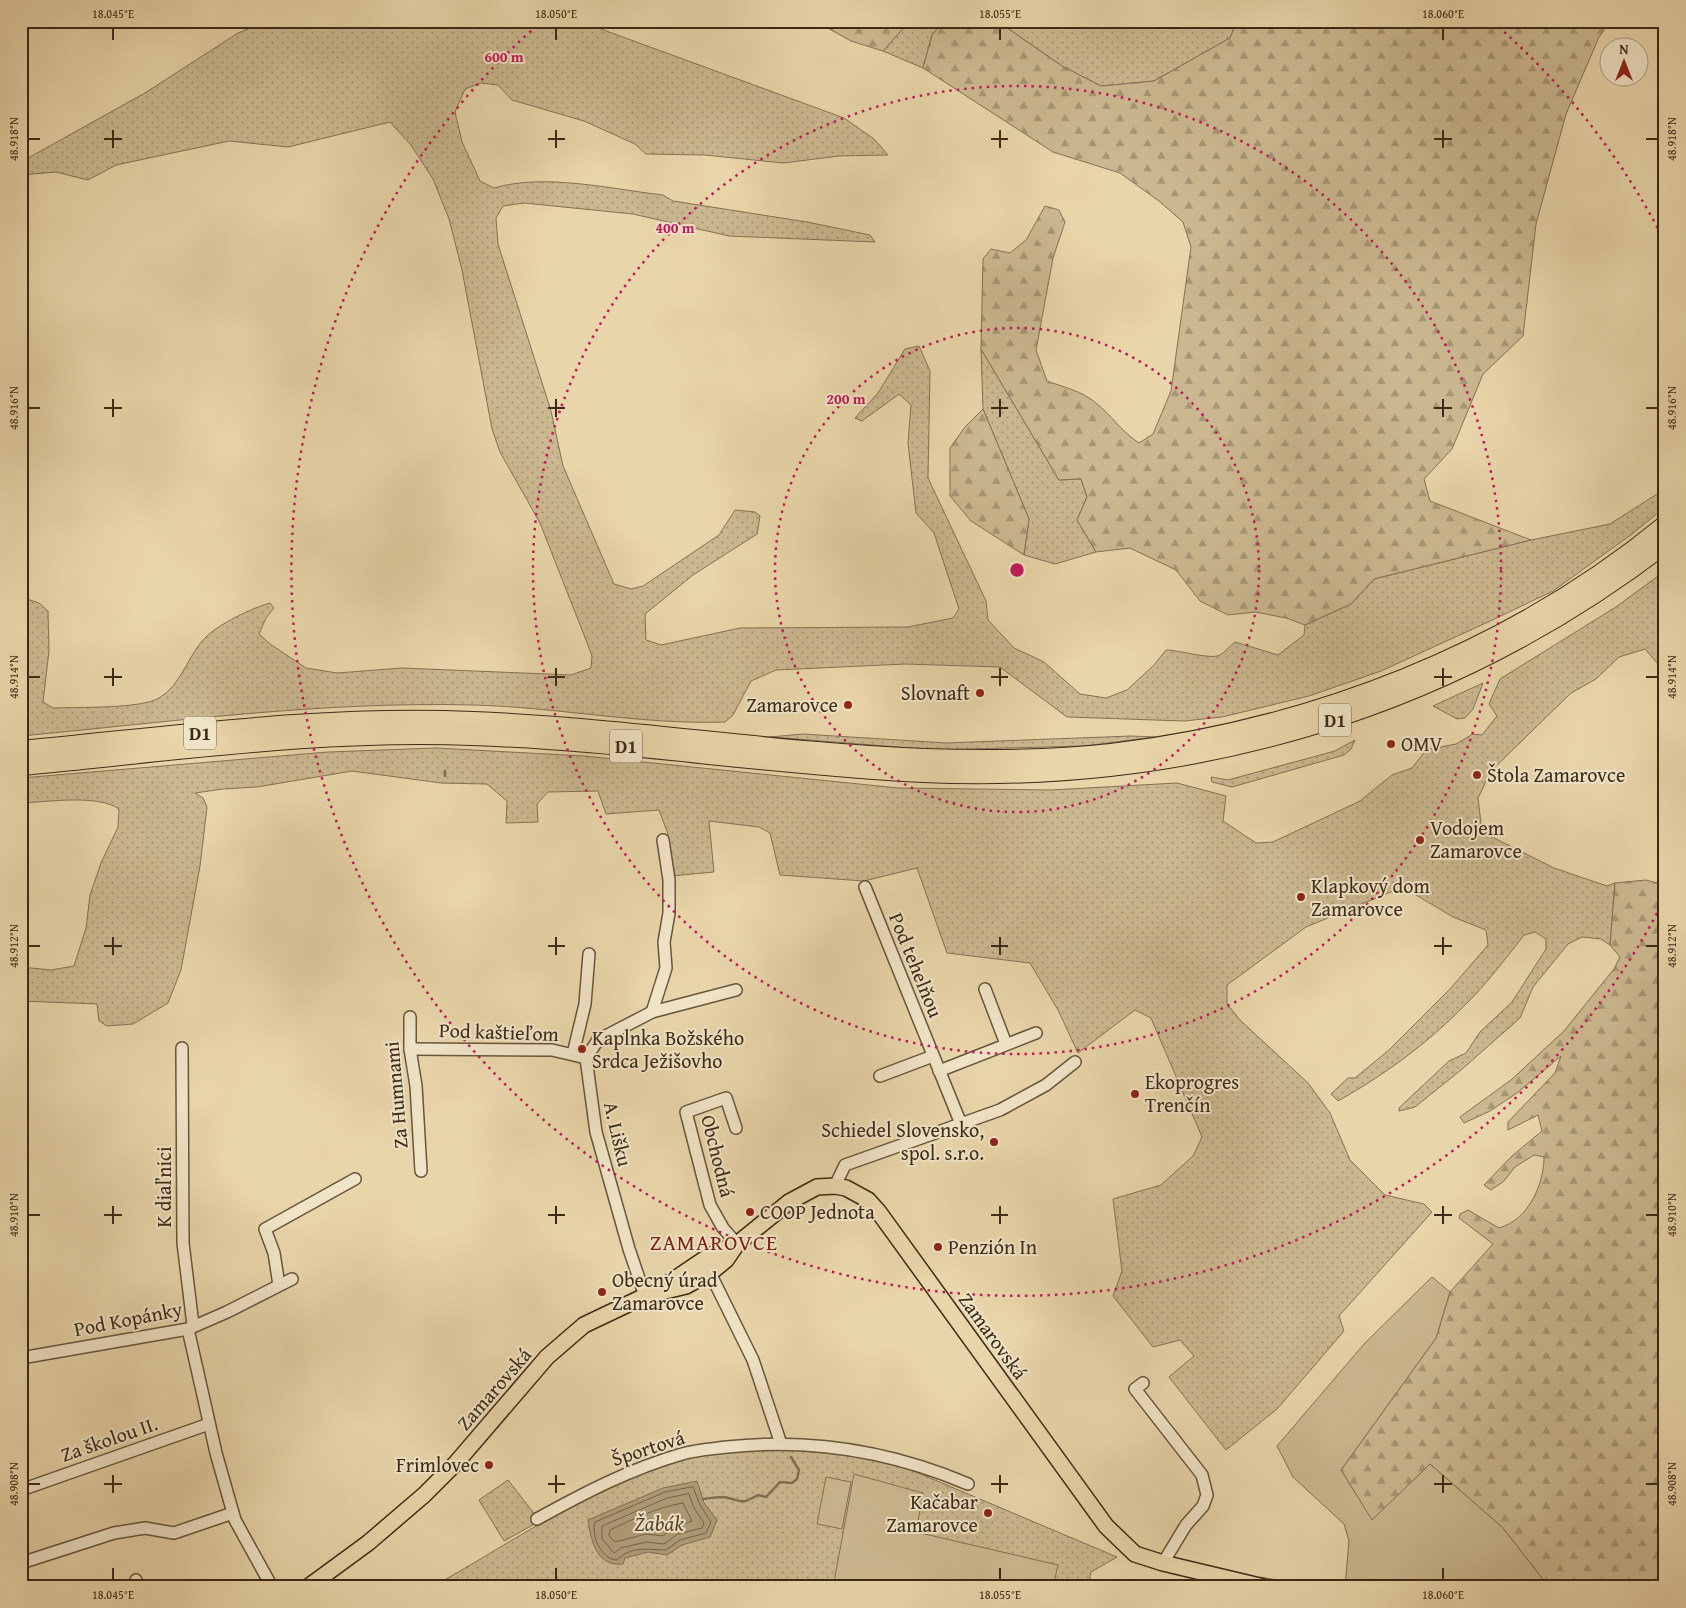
<svg xmlns="http://www.w3.org/2000/svg" width="1686" height="1608" font-family="'Gentium Book Plus',serif">
	<style>
		.grass { fill: url(#grass-dots); stroke: #847154 }
		.forest { fill: url(#forest-firs); stroke: #847154 }
		.garden { fill: #cbb890; stroke: #847154 }
		.water { fill: #ae9b77; stroke: #806e51 }
		.lines { fill: none; stroke-linecap: round; stroke-linejoin: round }
		.shore { stroke: #756247; stroke-width: 1 }
		.stream { stroke: #806e51; stroke-width: 2.5 }
		.minor-casing { stroke: #67553c; stroke-width: 14 }
		.major-casing { stroke: #3c2a17; stroke-width: 18 }
		.highway-casing { stroke: #3c2a17; stroke-width: 20 }
		.minor { stroke: #f0e4c7; stroke-width: 11 }
		.major { stroke: #e8d5a9; stroke-width: 15 }
		.highway { stroke: #e8d5a9; stroke-width: 18 }
		.ticks { fill: none; stroke: #3c2a17; stroke-width: 2 }
		.ring { fill: none; stroke: #c2185b; stroke-width: 2.5; stroke-dasharray: 2.5 5 }
		.poi-dot { fill: #8f2418; stroke: #f0e4c7; stroke-width: 2 }
		.labels { text-anchor: middle; stroke-width: 4; stroke-linejoin: round; paint-order: stroke }
		.shield { fill: #f0e4c7; stroke: #72624c; stroke-width: 1 }
		.shield-label { font-size: 19px; font-weight: bold; fill: #3c2a17 }
		.poi-label { font-size: 20px; fill: #3c2a17; stroke: #f0e4c7; text-anchor: start }
		.street-label { font-size: 20px; fill: #3c2a17; stroke: #f0e4c7 }
		.water-label { font-size: 21px; font-style: italic; fill: #58462f; stroke: #f0e4c7 }
		.quarter-label { font-size: 22px; letter-spacing: 1px; fill: #7a1f14; stroke: #f0e4c7 }
		.centre { fill: #c2185b; stroke: #f0e4c7; stroke-width: 2.5 }
		.ring-label { font-size: 15px; text-anchor: middle; font-weight: bold; fill: #c2185b; stroke: #f0e4c7; stroke-width: 4; stroke-linejoin: round; paint-order: stroke }
		.neatline { fill: none; stroke: #3c2a17; stroke-width: 2 }
		.ticks-label { font-size: 12px; text-anchor: middle; fill: #3c2a17 }
	</style>
	<defs>
		<pattern id="grass-dots" width="8" height="8" patternUnits="userSpaceOnUse" patternTransform="scale(1.25)"><rect width="8" height="8" fill="#cbb890"/><path d="M2 2h.1M6 6h.1" fill="none" stroke="#a69675" stroke-width="1.8" stroke-linecap="round"/></pattern>
		<pattern id="forest-firs" width="22" height="20" patternUnits="userSpaceOnUse" patternTransform="scale(1.25)"><rect width="22" height="20" fill="#cbb890"/><path d="M5 1l3.5 6h-7zM16 11l3.5 6h-7z" fill="#a69675"/></pattern>
	</defs>
	<rect width="100%" height="100%" fill="#e8d5a9"/>
	<filter id="stains"><feTurbulence type="fractalNoise" baseFrequency=".004" numOctaves="4"/><feColorMatrix values="0 0 0 0 .2 0 0 0 0 .09 0 0 0 0 .02 0 0 0 .5 -.17"/></filter>
	<radialGradient id="worn" r=".72"><stop offset=".6" stop-color="#630" stop-opacity="0"/><stop offset="1" stop-color="#630" stop-opacity=".3"/></radialGradient>
	<g class="grass">
		<path d="M268,21H579L844,118L874,139L888,155L839,156L783,163L705,155L646,154L635,144L584,121L512,100L498,85L481,83L465,89L455,112L462,142L480,181L494,188C544,173 611,189 663,195L673,201L807,222L870,235L875,242L729,236L633,214L524,203L503,206L496,218L498,244L551,411L563,466L614,584L631,589L643,586L719,535L735,510L755,512L760,516L757,534L693,575L645,614L646,640L661,645L740,628L908,627L953,618L959,609L934,533L916,513L908,443L911,405L899,394L862,421L855,418L878,393L905,349L919,346L930,371L928,478L986,601L988,620L1014,648L1044,662L1080,694L1106,698L1127,690L1154,665L1166,650C1179,650 1211,660 1220,655C1225,652 1230,646 1235,642L1278,655L1304,635L1305,625L1351,604L1374,579L1531,540L1610,524L1665,489V507L1632,534L1553,591L1488,622L1381,671L1309,696L1222,717L1184,721L1067,717L1000,667L905,664L776,670L751,681L733,715L725,722C642,725 557,707 473,705C322,701 171,722 21,736L28,624L21,617V597L39,603L48,611L49,651L43,702L53,708C77,707 141,709 159,698C182,685 188,654 206,637C219,624 252,608 270,603L274,608L266,618L259,634L270,644L306,668L337,673L402,668L571,675L591,668L592,656L586,640L540,523L500,452L492,429L462,270L449,219L433,179L411,145L390,122L288,147L229,141L116,165L88,180L56,172L21,175V162L145,93L238,33Z"/>
		<path d="M910,21H944L932,35L923,68L883,51Z"/>
		<path d="M997,21H1237L1230,38L1154,81L1101,86L1062,66Z"/>
		<path d="M981,349L1059,480L1081,479L1087,497L1077,520L1096,552L1055,564L1024,555L1029,519L983,409Z"/>
		<path d="M1665,571V636L1657,640L1665,648V672L1645,649L1619,657L1596,679L1571,693L1491,771L1478,798L1482,832L1554,868L1607,886L1615,883L1610,945L1601,939L1582,937L1568,944L1533,987L1520,1018L1461,1070L1415,1107L1399,1111V1108L1449,1061L1466,1053L1480,1032L1512,1002L1546,949V939L1535,932L1524,935C1505,959 1486,985 1464,1006C1428,1043 1383,1076 1338,1101L1331,1094L1348,1078H1355L1389,1050L1450,989L1488,945L1486,930L1453,917L1406,889L1393,891L1306,927L1227,985V1004L1240,1020L1308,1083L1330,1113L1350,1160L1385,1195L1424,1204L1432,1212L1339,1316L1344,1331L1277,1409L1226,1450L1169,1377L1194,1356L1180,1340L1153,1347L1113,1296L1122,1271L1113,1199L1161,1185L1193,1156L1202,1137L1151,1018L1135,1010L1078,1053L1058,1010L1030,963L947,953L917,868L864,881L780,875L770,833L759,827L709,821L714,872L671,876L668,834L659,810L606,814L598,791L548,792L537,804L538,822L506,823L507,801L487,784L441,783L352,771L257,787L223,789L195,793L203,798L207,807L200,866L181,970L168,1003L133,1024L107,1026L99,1021L97,1004L21,1001V967L51,970L74,966L86,928L90,895L101,863L118,827L119,809C98,794 47,802 21,803V778L328,752L436,748L584,756L898,788L1051,790L1177,783L1226,796L1223,821L1256,843L1273,842L1360,801L1392,775L1412,768L1426,750L1456,744L1473,734L1482,735L1497,716L1489,704L1500,679L1616,607Z"/>
		<path d="M1483,683L1473,709L1465,718L1457,719L1433,706Z"/>
		<path d="M803,734L946,743L1131,736L1156,737L1083,746L936,750L770,737Z"/>
		<path d="M1355,740L1351,749L1344,755L1232,787L1212,782L1211,777L1228,780L1335,751Z"/>
		<path d="M803,1444L878,1456L1117,1557L1091,1572L1088,1587H432C502,1548 569,1502 643,1472C690,1453 752,1448 803,1444Z"/>
		<path d="M508,1480L540,1521L504,1541L479,1500Z"/>
		<path d="M1260,1577L1319,1587H1254Z"/>
	</g>
	<g class="forest">
		<path d="M815,21H910L883,51L851,41Z"/>
		<path d="M944,21H997L1062,66L1101,86L1154,81L1230,38L1237,21H1611L1599,37L1566,114L1536,224L1523,336L1483,374L1452,449L1424,479L1430,501L1531,540L1374,579L1351,604L1305,625L1286,618L1255,612L1228,615L1200,601L1176,570L1130,548L1096,552L1077,520L1087,497L1081,479L1059,480L981,349L983,259L991,249L1010,253L1026,240L1045,206L1059,210L1065,222L1053,258L1036,350L1047,381C1063,387 1082,391 1096,403C1112,416 1122,432 1139,443L1153,434L1171,391L1191,247L1183,222L1159,201L1120,173L1053,152L923,68L932,35Z"/>
		<path d="M983,409L1029,519L1024,555L971,521L950,496V448L965,427Z"/>
		<path d="M1646,880L1665,885V1576L1661,1587H1549L1503,1528L1430,1464L1372,1521L1341,1470L1436,1338L1450,1292L1493,1244L1459,1218L1460,1214L1468,1210L1499,1228C1528,1220 1544,1185 1544,1157L1534,1155L1515,1167L1504,1181L1491,1190L1484,1185L1512,1156L1542,1131L1538,1115L1508,1130V1122L1555,1073L1561,1056L1517,1093L1490,1111L1464,1123L1460,1117L1511,1080L1564,1031L1614,969L1620,957L1610,945L1615,883Z"/>
	</g>
	<g class="garden">
		<path d="M1432,1277L1450,1292L1436,1338L1341,1470L1372,1520L1430,1464L1503,1528L1549,1587H1345L1349,1541L1344,1524L1293,1477L1277,1446L1364,1344Z"/>
		<path d="M854,1474L923,1493L916,1532L1058,1565L1053,1587H833Z"/>
		<path d="M826,1477L851,1482L842,1529L817,1524Z"/>
	</g>
	<path class="water" d="M697,1481L704,1503L717,1520L710,1537L682,1545L667,1555L648,1552L625,1558L623,1564C596,1567 591,1540 588,1520L663,1488Z"/>
	<g class="lines">
		<g class="shore">
			<path d="M693,1487L700,1505L711,1522L706,1533L680,1540L666,1550C647,1550 633,1545 617,1560C601,1559 591,1536 595,1522L665,1492Z"/>
			<path d="M689,1494L694,1508L704,1523L702,1528L678,1534L664,1544L646,1542L621,1548L614,1553L602,1539V1526L667,1498Z"/>
			<path d="M683,1503L692,1521L673,1528L663,1536L646,1534L615,1542L609,1536L610,1530C633,1519 658,1507 683,1503Z"/>
		</g>
		<g class="stream">
			<path d="M445,771V776"/>
			<path d="M703,1499C710,1498 717,1497 724,1497C742,1500 739,1506 758,1495L766,1497L780,1482L792,1483L797,1479L799,1470L791,1457"/>
		</g>
		<g class="minor-casing">
			<g id="minor">
				<path d="M865,887L961,1124"/>
				<path d="M985,989L1006,1044"/>
				<path d="M652,1012L666,968L664,942L669,913V880L663,840"/>
				<path d="M410,1017V1049L416,1086L421,1171"/>
				<path d="M182,1048L183,1243L193,1325"/>
				<path d="M410,1049L552,1050L586,1058"/>
				<path d="M573,1054L585,1004L589,954"/>
				<path d="M939,1071L1036,1033"/>
				<path d="M880,1076L933,1056"/>
				<path d="M736,1128L726,1098L686,1112L710,1205L723,1228L737,1244"/>
				<path d="M835,1186L845,1165L1000,1110L1046,1085L1075,1062"/>
				<path d="M710,1273L753,1360L781,1444"/>
				<path d="M279,1285L274,1253L265,1229L355,1179"/>
				<path d="M645,1296L629,1249L596,1132L586,1058L598,1040L652,1012L736,990"/>
				<path d="M188,1329L216,1453L235,1520L272,1587"/>
				<path d="M21,1358L188,1329L227,1312L292,1279"/>
				<path d="M1143,1383L1135,1389L1202,1475L1207,1495L1203,1506L1186,1525L1163,1563"/>
				<path d="M21,1490L209,1424"/>
				<path d="M537,1519C584,1493 630,1469 682,1454C696,1450 712,1449 727,1447C811,1438 890,1451 968,1484"/>
				<path d="M21,1563L114,1533L145,1528L174,1533L233,1513"/>
				<path d="M136,1580L138,1587"/>
			</g>
		</g>
		<g class="major-casing">
			<g id="major">
				<path d="M660,1289L709,1256L737,1244"/>
				<path d="M308,1587L368,1543L424,1495L456,1463L547,1357L584,1325L645,1296L686,1286L710,1273L726,1260L737,1244L789,1202L817,1187L835,1186L846,1188L868,1200L878,1211L1106,1526L1135,1554L1163,1563L1264,1587"/>
			</g>
		</g>
		<g class="highway-casing">
			<g id="highway">
				<path d="M21,750C170,736 323,714 473,721C624,727 773,752 924,758C986,760 1049,760 1111,753C1311,729 1509,653 1665,525"/>
				<path d="M21,766C171,752 322,730 472,736C623,741 772,766 923,773C1193,785 1450,709 1665,544"/>
			</g>
		</g>
		<use href="#minor" class="minor"/>
		<use href="#major" class="major"/>
		<use href="#highway" class="highway"/>
	</g>
	<path class="ticks" d="M113,28V40M556,28V40M1000,28V40M1443,28V40M113,130V148M556,130V148M1000,130V148M1443,130V148M28,139H40M104,139H122M548,139H565M991,139H1008M1434,139H1452M1646,139H1658M113,399V417M556,399V417M1000,399V417M1443,399V417M28,408H40M104,408H122M548,408H565M991,408H1008M1434,408H1452M1646,408H1658M113,668V686M556,668V686M1000,668V686M1443,668V686M28,677H40M104,677H122M548,677H565M991,677H1008M1434,677H1452M1646,677H1658M113,937V955M556,937V955M1000,937V955M1443,937V955M28,946H40M104,946H122M548,946H565M991,946H1008M1434,946H1452M1646,946H1658M113,1206V1224M556,1206V1224M1000,1206V1224M1443,1206V1224M28,1215H40M104,1215H122M548,1215H565M991,1215H1008M1434,1215H1452M1646,1215H1658M113,1475V1493M556,1475V1493M1000,1475V1493M1443,1475V1493M28,1484H40M104,1484H122M548,1484H565M991,1484H1008M1434,1484H1452M1646,1484H1658M113,1568V1580M556,1568V1580M1000,1568V1580M1443,1568V1580"/>
	<g class="ring">
		<circle cx="1017" cy="570" r="242"/>
		<circle cx="1017" cy="570" r="484"/>
		<path d="M1664 900A726 726 0 1 1 541 22M1493 22A726 726 0 0 1 1664 240"/>
	</g>
	<g class="poi-dot">
		<circle cx="980" cy="693" r="5"/>
		<circle cx="848" cy="705" r="5"/>
		<circle cx="1391" cy="744" r="5"/>
		<circle cx="1477" cy="775" r="5"/>
		<circle cx="1420" cy="840" r="5"/>
		<circle cx="1301" cy="897" r="5"/>
		<circle cx="582" cy="1049" r="5"/>
		<circle cx="1135" cy="1094" r="5"/>
		<circle cx="994" cy="1142" r="5"/>
		<circle cx="750" cy="1212" r="5"/>
		<circle cx="938" cy="1247" r="5"/>
		<circle cx="602" cy="1292" r="5"/>
		<circle cx="489" cy="1465" r="5"/>
		<circle cx="988" cy="1513" r="5"/>
	</g>
	<g class="labels">
		<g class="shield">
			<rect x="1319" y="703.5" width="32" height="33" rx="4"/>
			<rect x="184" y="716.5" width="32" height="33" rx="4"/>
			<rect x="610" y="729.5" width="32" height="33" rx="4"/>
		</g>
		<g class="shield-label">
			<text x="1335" y="727">D1</text>
			<text x="200" y="740">D1</text>
			<text x="626" y="753">D1</text>
		</g>
		<g class="poi-label">
			<text x="970" y="700" text-anchor="end">Slovnaft</text>
			<text x="838" y="712" text-anchor="end">Zamarovce</text>
			<text x="1401" y="751">OMV</text>
			<text x="1487" y="782">Štola Zamarovce</text>
			<text x="1430" y="835">Vodojem<tspan x="1430" dy="23">Zamarovce</tspan></text>
			<text x="1311" y="893">Klapkový dom<tspan x="1311" dy="23">Zamarovce</tspan></text>
			<text x="592" y="1045">Kaplnka Božského<tspan x="592" dy="23">Srdca Ježišovho</tspan></text>
			<text x="1145" y="1089">Ekoprogres<tspan x="1145" dy="23">Trenčín</tspan></text>
			<text x="984" y="1137" text-anchor="end">Schiedel Slovensko,<tspan x="984" dy="23">spol. s.r.o.</tspan></text>
			<text x="760" y="1219">COOP Jednota</text>
			<text x="948" y="1254">Penzión In</text>
			<text x="612" y="1287">Obecný úrad<tspan x="612" dy="23">Zamarovce</tspan></text>
			<text x="479" y="1472" text-anchor="end">Frimlovec</text>
			<text x="978" y="1509" text-anchor="end">Kačabar<tspan x="978" dy="23">Zamarovce</tspan></text>
		</g>
		<g class="street-label">
			<text transform="translate(916 965) rotate(68)" y="7">Pod tehelňou</text>
			<text transform="translate(499 1032) rotate(2)" y="7">Pod kaštieľom</text>
			<text transform="translate(396 1095) rotate(-95)" y="7">Za Humnami</text>
			<text transform="translate(618 1134) rotate(77)" y="7">A. Lišku</text>
			<text transform="translate(718 1156) rotate(76)" y="7">Obchodná</text>
			<text transform="translate(164 1187) rotate(-90)" y="7">K diaľnici</text>
			<text transform="translate(128 1319) rotate(-11)" y="7">Pod Kopánky</text>
			<text transform="translate(993 1336) rotate(54)" y="7">Zamarovská</text>
			<text transform="translate(494 1389) rotate(-49)" y="7">Zamarovská</text>
			<text transform="translate(109 1439) rotate(-19)" y="7">Za školou II.</text>
			<text transform="translate(648 1448) rotate(-18)" y="7">Športová</text>
		</g>
		<g class="water-label">
			<text x="659" y="1531">Žabák</text>
		</g>
		<g class="quarter-label">
			<text x="714" y="1250">ZAMAROVCE</text>
		</g>
	</g>
	<circle cx="1017" cy="570" r="8" class="centre"/>
	<g class="ring-label">
		<text x="504" y="62">600 m</text>
		<text x="675" y="233">400 m</text>
		<text x="846" y="404">200 m</text>
	</g>
	<rect width="1686" height="1608" fill="none" stroke="#e8d5a9" stroke-width="55"/>
	<g transform="translate(1624 62)"><circle r="24" fill="#f0e4c7" stroke="#a89a81"/>
	<path d="M0-4L9 19L0 12L-9 19Z" fill="#8f2418"/>
	<text y="-8" font-size="14" font-weight="bold" text-anchor="middle" fill="#3c2a17">N</text>
	</g>
	<rect x="28" y="28" width="1630" height="1552" class="neatline"/>
	<g class="ticks-label">
		<text x="113" y="18">18.045°E</text>
		<text x="556" y="18">18.050°E</text>
		<text x="1000" y="18">18.055°E</text>
		<text x="1443" y="18">18.060°E</text>
		<text transform="translate(14 139) rotate(-90)" y="4">48.918°N</text>
		<text transform="translate(1672 139) rotate(-90)" y="4">48.918°N</text>
		<text transform="translate(14 408) rotate(-90)" y="4">48.916°N</text>
		<text transform="translate(1672 408) rotate(-90)" y="4">48.916°N</text>
		<text transform="translate(14 677) rotate(-90)" y="4">48.914°N</text>
		<text transform="translate(1672 677) rotate(-90)" y="4">48.914°N</text>
		<text transform="translate(14 946) rotate(-90)" y="4">48.912°N</text>
		<text transform="translate(1672 946) rotate(-90)" y="4">48.912°N</text>
		<text transform="translate(14 1215) rotate(-90)" y="4">48.910°N</text>
		<text transform="translate(1672 1215) rotate(-90)" y="4">48.910°N</text>
		<text transform="translate(14 1484) rotate(-90)" y="4">48.908°N</text>
		<text transform="translate(1672 1484) rotate(-90)" y="4">48.908°N</text>
		<text x="113" y="1599">18.045°E</text>
		<text x="556" y="1599">18.050°E</text>
		<text x="1000" y="1599">18.055°E</text>
		<text x="1443" y="1599">18.060°E</text>
	</g>
	<rect width="100%" height="100%" filter="url(#stains)"/>
	<rect width="100%" height="100%" fill="url(#worn)"/>
</svg>
